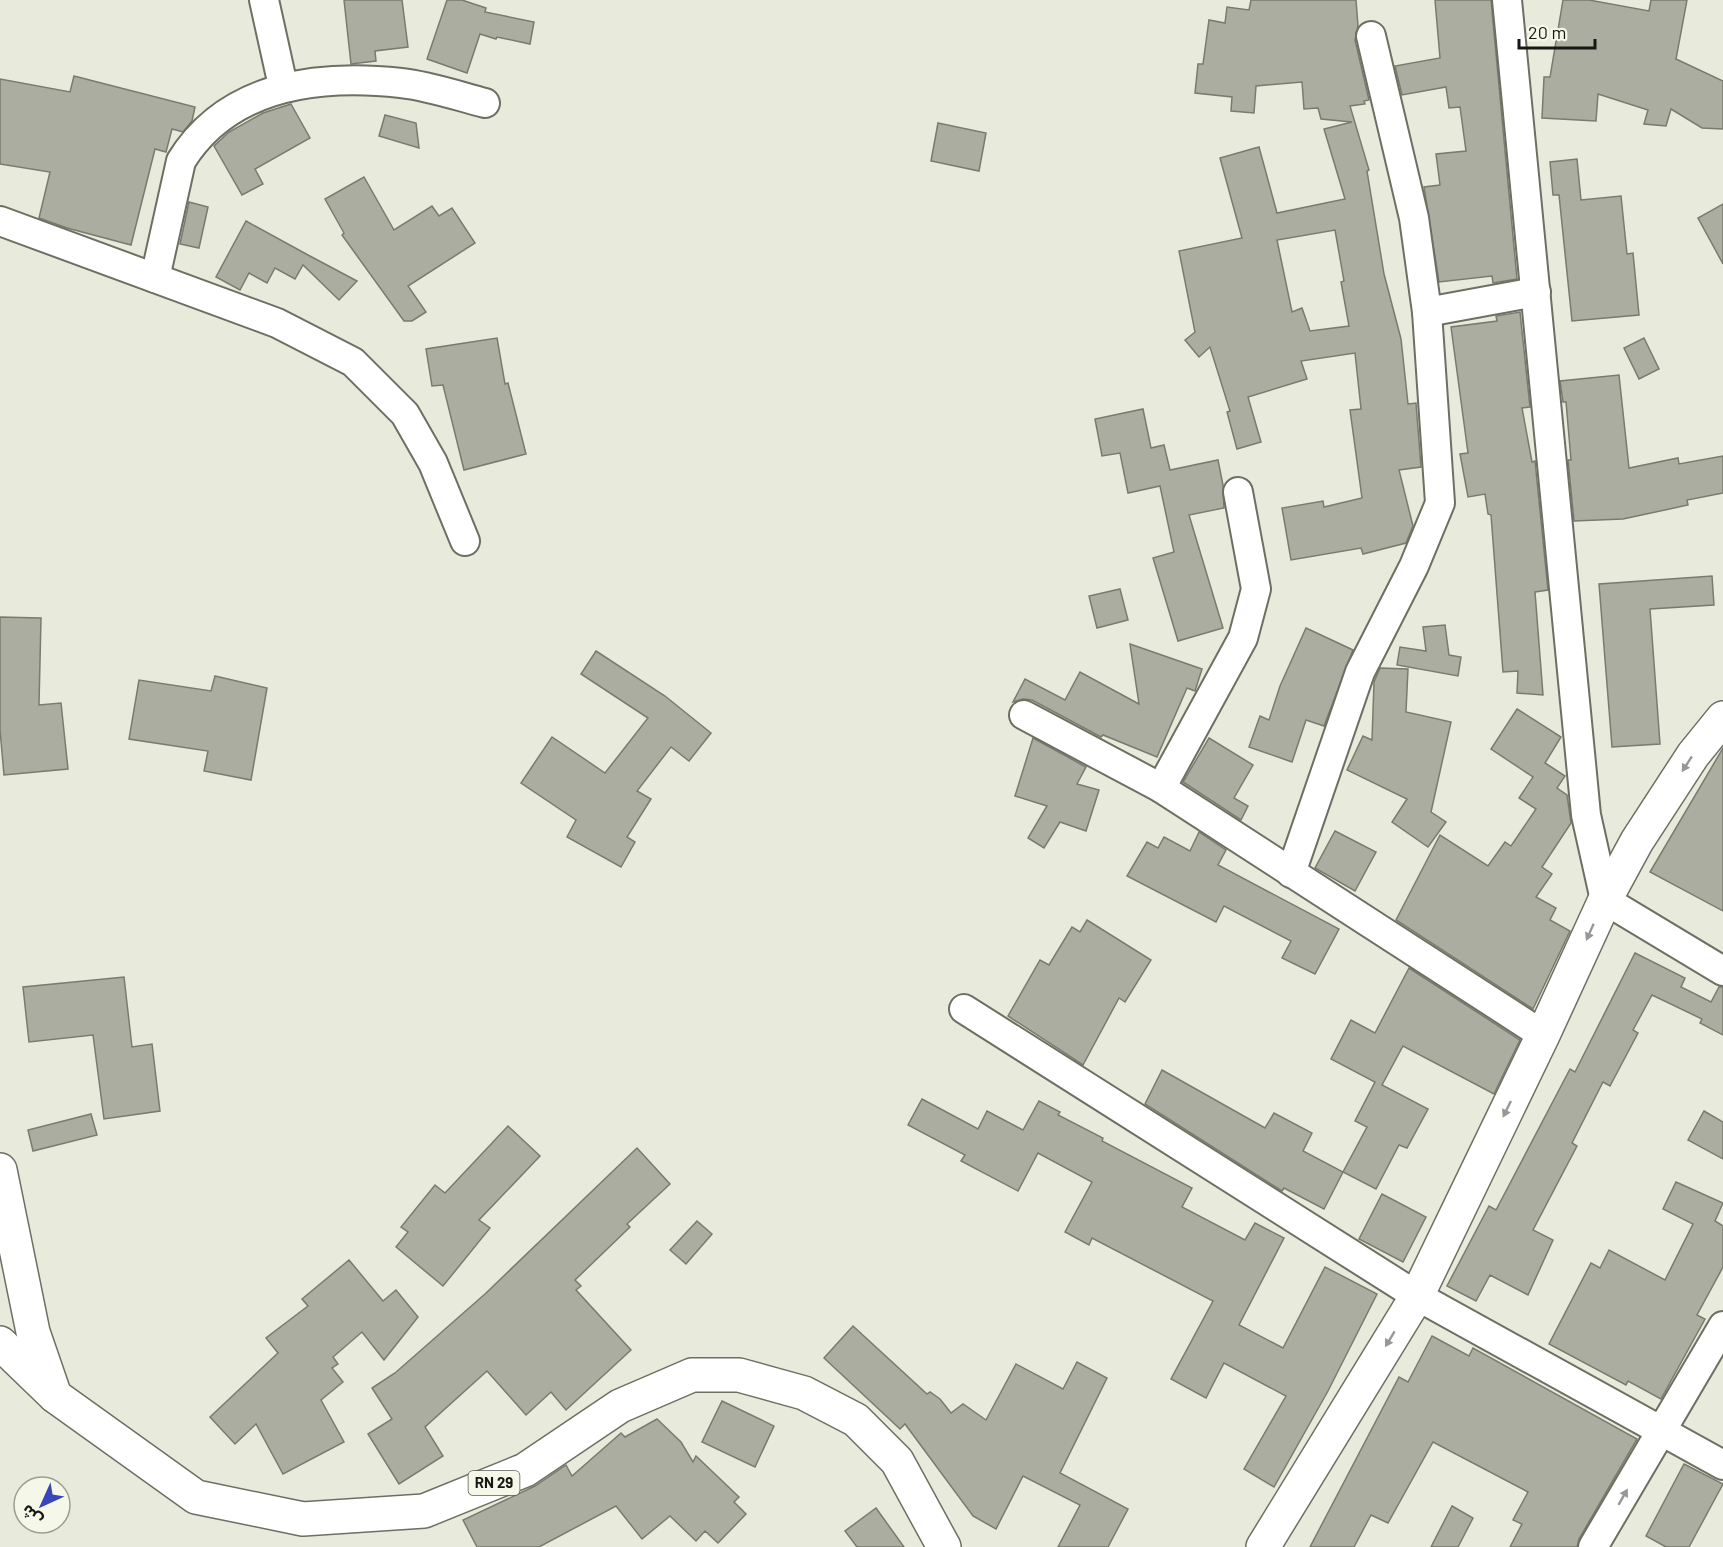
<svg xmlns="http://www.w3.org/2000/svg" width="1723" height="1547" font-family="Barlow,'Noto Sans Arabic',sans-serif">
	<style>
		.building { fill: #aaad9f; stroke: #797b6e; stroke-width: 1.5; fill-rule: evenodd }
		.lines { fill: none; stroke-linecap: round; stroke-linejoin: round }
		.minor-casing { stroke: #6c6f62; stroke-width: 32 }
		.secondary-casing { stroke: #6c6f62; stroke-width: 36 }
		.primary-casing { stroke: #6c6f62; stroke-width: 36 }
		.minor { stroke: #fff; stroke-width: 28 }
		.secondary { stroke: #fff; stroke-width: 33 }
		.primary { stroke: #fff; stroke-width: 33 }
		.oneway { fill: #979795 }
		.labels { text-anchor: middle; stroke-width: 4.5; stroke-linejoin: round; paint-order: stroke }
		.shield { fill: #f5f8e9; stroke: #5a5b53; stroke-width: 1.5 }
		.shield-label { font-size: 15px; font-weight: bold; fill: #171813 }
	</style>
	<rect width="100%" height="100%" fill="#e8ebdc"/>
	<g class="building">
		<path d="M344,0H402L408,47L375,51L376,61L351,64Z"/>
		<path d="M447,0H462L486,8L485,12L534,22L530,44L497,37L496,39L480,34L467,73L427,59Z"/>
		<path d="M1251,0H1356L1358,26L1355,40L1369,100L1364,101L1365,104L1350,106L1369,170L1367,171L1384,274L1401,339L1408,404L1416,403L1421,467L1399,470L1413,526L1406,543L1363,554L1361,548L1291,560L1282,508L1323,501L1324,507L1362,498L1350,410L1361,409L1355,353L1301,361L1307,379L1248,397L1261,442L1237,449L1227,412L1230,411L1210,347L1199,357L1185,340L1195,332L1179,251L1242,238L1220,158L1259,147L1277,213L1345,199L1324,129L1352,122L1321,119L1318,108L1304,109L1302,82L1256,86L1254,113L1231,111L1232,97L1195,93L1198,64H1203L1209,20L1225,23L1227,7L1249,10ZM1335,230L1344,281L1341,282L1349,326L1310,331L1302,308L1292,312L1277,240Z"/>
		<path d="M1435,0H1491L1517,279L1493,283L1492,276L1439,282L1424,187L1440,185L1436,154L1466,151L1460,107L1449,108L1446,87L1402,95L1395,66L1440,58Z"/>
		<path d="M1563,0H1589L1649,11L1651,0H1687L1676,59L1723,81V129L1702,128L1671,109L1666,126L1644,124L1648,110L1598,94L1596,121L1542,118L1544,77H1550Z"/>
		<path d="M74,76L195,107L192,121L183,132L172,129L166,152L155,149L131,245L67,228L39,218L50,172L0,164V79L70,92Z"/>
		<path d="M291,104L310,138L255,169L263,184L242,195L214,146L229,132L263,113Z"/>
		<path d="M385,115L416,123L419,148L379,136Z"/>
		<path d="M938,123L986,133L979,171L931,161Z"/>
		<path d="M1577,159L1581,200L1621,196L1627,254L1633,253L1639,315L1572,321L1559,195H1553L1550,162Z"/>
		<path d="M364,177L394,230L432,206L439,216L452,208L475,243L408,286L426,312L412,321H404L342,235L344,233L325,199Z"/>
		<path d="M189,202L208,207L199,248L180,244Z"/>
		<path d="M1723,204V264L1698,218Z"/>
		<path d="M246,221L308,255L357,281L339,300L303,265L295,279L275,268L267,283L249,273L240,290L216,277Z"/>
		<path d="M1520,312L1530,407L1522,408L1532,462L1535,461L1548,590L1535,592L1543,695L1517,693L1518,671L1503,672L1491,515L1488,514L1485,494L1468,497L1460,454L1468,453L1451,327L1497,321L1496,316Z"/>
		<path d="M497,338L505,384L508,383L526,454L464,470L443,385L432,386L426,349Z"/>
		<path d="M1644,338L1659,369L1639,379L1624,348Z"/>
		<path d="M1619,375L1629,468L1678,458L1679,464L1723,456V493L1687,500L1688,505L1623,519L1574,521L1568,460H1571L1566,402H1563L1560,381Z"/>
		<path d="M1143,409L1151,448L1164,445L1170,470L1218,460L1223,485L1224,508L1189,515L1223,628L1178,641L1153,558L1174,552L1160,486L1128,493L1120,453L1102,456L1095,419Z"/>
		<path d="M1712,576L1714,605L1650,609L1660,744L1612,747L1599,584Z"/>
		<path d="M1120,589L1128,620L1097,628L1089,596Z"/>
		<path d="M0,617L41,618L39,705L61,703L68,769L4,775L0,730Z"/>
		<path d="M1445,625L1449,655L1461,657L1458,676L1397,665L1400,647L1426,651L1423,627Z"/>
		<path d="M1306,628L1353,650L1324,726L1306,720L1292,762L1249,747L1260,716L1269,720L1280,686Z"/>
		<path d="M1130,644L1202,669L1195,691L1187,688L1157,757L1103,735L1101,737L1032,700L1023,699L1013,702L1025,679L1065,700L1080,672L1139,704Z"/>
		<path d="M596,651L665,696L711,733L689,761L671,747L637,791L651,799L627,837L635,842L621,867L567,837L576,820L521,783L552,737L605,773L648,718L581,674Z"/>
		<path d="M1380,668L1408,669L1406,712L1451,722L1431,812L1446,822L1428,847L1392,822L1407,799L1347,770L1363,736L1372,740L1374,682Z"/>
		<path d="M215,676L267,688L251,780L204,771L208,751L129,739L139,680L211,691Z"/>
		<path d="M1517,709L1561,737L1545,763L1565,776L1557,788L1567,795L1571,823L1542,867L1552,874L1536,897L1556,908L1550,920L1570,931L1533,1009L1396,920L1440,835L1488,866L1505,842L1511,846L1536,809L1519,798L1533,777L1491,749Z"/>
		<path d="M1033,738L1086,767L1077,784L1099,790L1086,831L1060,822L1044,848L1028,838L1047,806L1015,796Z"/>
		<path d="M1209,738L1253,765L1234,798L1248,806L1241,820L1183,782Z"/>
		<path d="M1723,748V911L1650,872Z"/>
		<path d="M1335,831L1376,852L1355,891L1315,868Z"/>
		<path d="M1199,832L1226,850L1218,865L1339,929L1315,974L1282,958L1291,941L1224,906L1216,922L1127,876L1147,842L1158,848L1164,837L1190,851Z"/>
		<path d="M1087,920L1151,960L1125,1002L1119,998L1083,1065L1008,1016L1040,960L1049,965L1072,927L1080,932Z"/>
		<path d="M1635,953L1685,978L1681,987L1711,1002L1719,987H1723V1035L1700,1023L1702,1019L1652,995L1633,1030L1638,1033L1610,1086L1603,1082L1572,1143L1577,1146L1533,1230L1553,1240L1528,1295L1490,1275L1476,1301L1447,1286L1489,1206L1496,1210L1570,1069L1575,1072Z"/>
		<path d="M1409,968L1520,1040L1494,1094L1403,1046L1382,1085L1428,1109L1407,1148L1399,1145L1376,1189L1343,1172L1367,1127L1355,1121L1375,1082L1331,1059L1351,1020L1375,1033Z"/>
		<path d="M124,977L132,1047L152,1044L160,1111L104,1119L93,1035L29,1042L23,987Z"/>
		<path d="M1162,1070L1265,1128L1274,1113L1312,1133L1303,1151L1343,1172L1324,1209L1284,1188L1282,1191L1145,1104Z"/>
		<path d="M922,1099L978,1129L987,1111L1023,1130L1039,1101L1060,1112L1058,1115L1103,1138L1102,1141L1192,1188L1182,1207L1245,1240L1255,1223L1284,1238L1239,1325L1283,1348L1325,1267L1377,1294L1328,1391L1274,1487L1244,1469L1286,1396L1224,1363L1206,1398L1171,1379L1213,1301L1092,1238L1089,1245L1065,1232L1092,1182L1038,1153L1018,1191L961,1161L965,1155L908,1125Z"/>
		<path d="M1704,1111L1723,1122V1159L1688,1140Z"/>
		<path d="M91,1114L97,1135L33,1151L28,1130Z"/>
		<path d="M508,1126L540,1156L479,1220L490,1228L443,1286L396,1247L408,1232L401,1227L435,1185L445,1193Z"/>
		<path d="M637,1148L670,1184L627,1224L630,1227L575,1280L581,1286L576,1290L631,1350L566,1410L551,1392L526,1415L487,1371L425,1427L443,1456L399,1484L368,1434L392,1419L372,1388L395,1373L485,1294Z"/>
		<path d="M1676,1182L1723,1203L1715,1221L1723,1226V1267L1697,1315L1705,1319L1661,1399L1628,1381L1626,1385L1549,1344L1591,1263L1600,1268L1609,1250L1665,1280L1693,1224L1663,1209Z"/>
		<path d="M1382,1194L1426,1217L1403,1262L1359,1239Z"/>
		<path d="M697,1221L712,1234L686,1264L670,1250Z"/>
		<path d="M349,1260L383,1301L396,1290L418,1317L384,1360L362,1332L333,1357L338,1364L332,1368L343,1382L321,1400L344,1442L283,1474L256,1424L235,1444L210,1417L278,1353L266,1338L308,1306L302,1299Z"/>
		<path d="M853,1326L927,1394L930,1392L940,1399L951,1413L963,1404L986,1420L1016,1364L1063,1389L1077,1362L1107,1378L1060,1473L1128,1509L1108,1547H1058L1080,1505L1023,1476L996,1529L973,1516L905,1424L900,1429L824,1358Z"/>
		<path d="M1432,1336L1469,1356L1473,1348L1637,1439L1579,1539L1577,1547H1510L1522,1524L1513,1520L1528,1492L1433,1442L1388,1523L1371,1515L1354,1547H1310L1399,1377L1408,1382Z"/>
		<path d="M722,1401L774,1426L755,1467L702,1442Z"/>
		<path d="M657,1419L681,1442L693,1462L696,1456L739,1497L734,1502L746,1514L718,1543L705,1531L696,1541L670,1516L642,1539L616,1506L539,1547H477L463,1520L535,1486L566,1465L572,1476L621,1433L625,1437Z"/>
		<path d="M1684,1464L1723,1484L1689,1547H1666L1646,1536Z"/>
		<path d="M1452,1506L1473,1518L1458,1547H1431Z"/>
		<path d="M876,1508L904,1547H857L845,1531Z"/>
	</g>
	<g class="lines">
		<g class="minor-casing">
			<g id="minor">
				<path d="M264,0L283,86"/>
				<path d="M1507,0L1586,815L1605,900L1723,971"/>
				<path d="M0,221L277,323L353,362L405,414L433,463L465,541"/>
				<path d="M155,278L181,161C228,85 318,74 401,83C429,86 458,96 485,103"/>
				<path d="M1427,312L1536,292"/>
				<path d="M1024,715L1161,788L1543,1035"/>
				<path d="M1161,788L1243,638L1256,589L1238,492"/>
				<path d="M1291,873L1360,672L1414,566L1440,503L1427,312L1414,218L1371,36"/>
				<path d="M964,1009L1417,1296L1723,1465"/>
				<path d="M1593,1547L1723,1326"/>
			</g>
		</g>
		<g class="secondary-casing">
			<g id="secondary">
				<path d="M0,1170L33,1332L55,1396"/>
				<path d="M1263,1547L1417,1296L1543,1035L1605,900L1637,841L1693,755L1723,718"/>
			</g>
		</g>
		<g class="primary-casing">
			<path id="primary" d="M0,1343L55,1396L196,1497L303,1519L424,1511L525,1470L620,1406L692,1375H739L804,1393L856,1420L897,1461L944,1547"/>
		</g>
		<use href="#minor" class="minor"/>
		<use href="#secondary" class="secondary"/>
		<use href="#primary" class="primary"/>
	</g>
	<defs><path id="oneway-solid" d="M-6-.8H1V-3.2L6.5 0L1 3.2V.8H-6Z" transform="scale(1.5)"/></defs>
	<g class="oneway">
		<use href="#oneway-solid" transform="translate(1687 764) rotate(123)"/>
		<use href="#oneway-solid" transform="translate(1590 932) rotate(114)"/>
		<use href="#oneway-solid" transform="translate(1507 1109) rotate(116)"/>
		<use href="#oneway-solid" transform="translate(1390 1339) rotate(121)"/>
		<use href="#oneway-solid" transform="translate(1623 1497) rotate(-60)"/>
	</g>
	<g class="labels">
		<rect class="shield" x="468.5" y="1471" width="51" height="24" rx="4.5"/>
		<g class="shield-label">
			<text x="494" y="1488">RN 29</text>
		</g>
	</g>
	<g transform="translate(42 1505) rotate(225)"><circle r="28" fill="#f5f8e9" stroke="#9c9e93" stroke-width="1.5"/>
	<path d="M0-4.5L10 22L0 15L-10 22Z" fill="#3945b9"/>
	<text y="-9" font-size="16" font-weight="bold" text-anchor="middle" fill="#171813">ش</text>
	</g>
	<path d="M1519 39v9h76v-9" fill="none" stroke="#171813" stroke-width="3"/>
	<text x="1528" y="39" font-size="18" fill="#171813" stroke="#f5f8e9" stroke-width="4.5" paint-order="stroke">20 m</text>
</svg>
